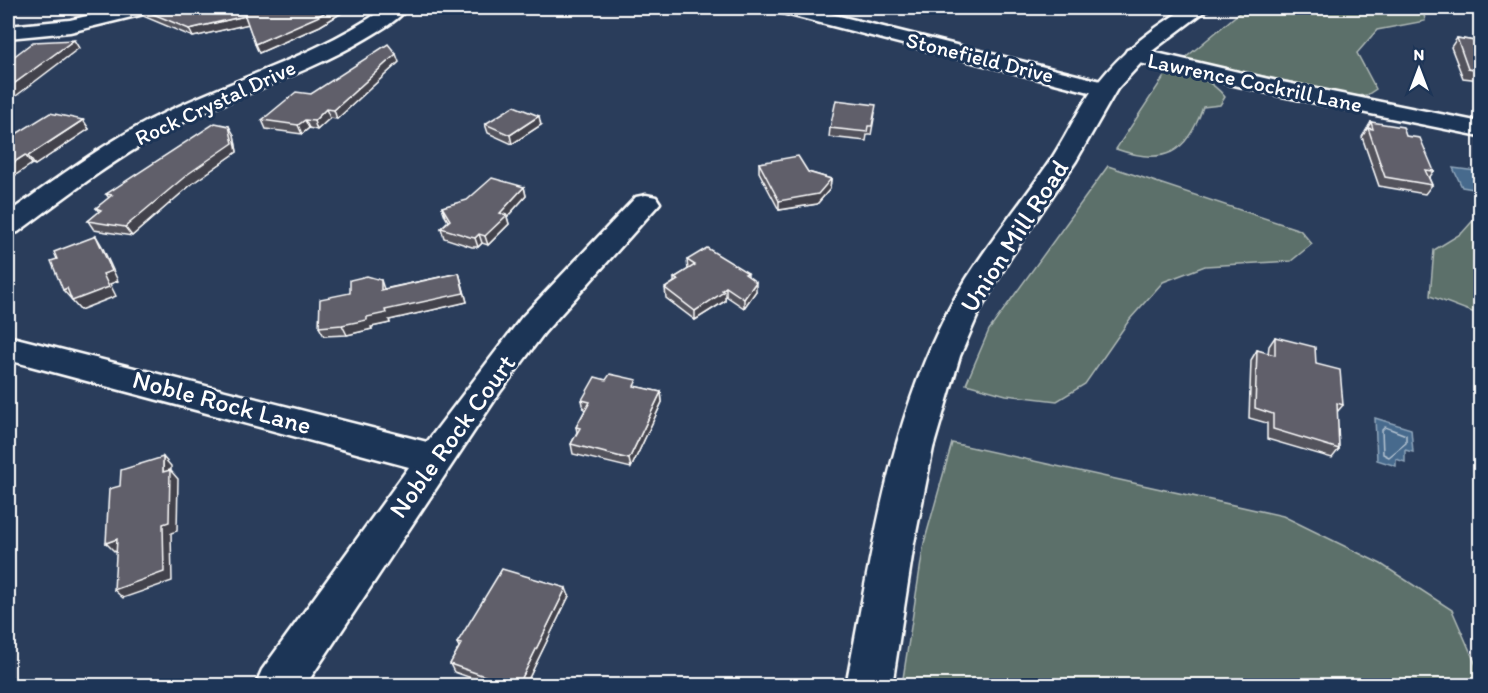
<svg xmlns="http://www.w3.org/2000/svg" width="1488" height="693" font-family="Itim,sans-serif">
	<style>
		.green { fill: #5c706b; stroke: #aeb8b5; stroke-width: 1.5 }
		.water { fill: #466a8d; stroke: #90a6bb; stroke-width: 1.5 }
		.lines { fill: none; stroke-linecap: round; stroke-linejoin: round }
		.shore { stroke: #b5c3d1; stroke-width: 1.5 }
		.minor-casing { stroke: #fff; stroke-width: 5 }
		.tertiary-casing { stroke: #fff; stroke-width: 5 }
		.minor { fill: #1d3557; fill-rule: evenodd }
		.tertiary { fill: #1d3557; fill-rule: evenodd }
		.wall { fill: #53525c; stroke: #fff; stroke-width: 1.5 }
		.shaded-wall { fill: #43424b; stroke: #fff; stroke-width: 1.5 }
		.building { fill: #605f6b; stroke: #fff; stroke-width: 1.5 }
		.labels { text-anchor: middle; stroke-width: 6; stroke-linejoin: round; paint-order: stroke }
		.far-street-label { font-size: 22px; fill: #fff; stroke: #1d3557 }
		.street-label { font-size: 26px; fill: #fff; stroke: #1d3557 }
	</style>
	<rect width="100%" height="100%" fill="#2a3d5b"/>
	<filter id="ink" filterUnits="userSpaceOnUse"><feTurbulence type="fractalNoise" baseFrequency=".0167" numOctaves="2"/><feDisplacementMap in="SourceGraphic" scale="12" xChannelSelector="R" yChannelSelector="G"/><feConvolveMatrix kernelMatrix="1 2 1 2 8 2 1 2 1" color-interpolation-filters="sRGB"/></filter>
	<g filter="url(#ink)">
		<g class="green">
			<path d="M1245,8H1450L1424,13L1425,21L1377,30L1357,53L1376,89L1367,95L1355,96L1184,59Z"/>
			<path d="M1169,69C1191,73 1211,79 1225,97L1220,105L1203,107C1187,154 1164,166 1116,149Z"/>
			<path d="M1108,166L1300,230L1312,244L1291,261L1205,266L1163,282L1130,319L1085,384L1057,401L1006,395L966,384L989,330Z"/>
			<path d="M1478,215H1480V315L1430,296L1434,250L1462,233Z"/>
			<path d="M952,443L1283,516L1381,564L1452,610L1480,674V685H902L924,543Z"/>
		</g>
		<g class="water">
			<path d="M1453,168L1476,171L1480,180V190L1462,187Z"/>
			<path d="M1375,418L1411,429L1413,452L1405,450V462L1396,459V466L1377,460Z"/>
		</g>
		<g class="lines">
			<path class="shore" d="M1385,427L1406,435V443L1389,457L1383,454L1382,430Z"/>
			<g class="minor-casing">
				<g id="minor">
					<path d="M122,8H155L152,12L70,32L8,38V26L70,20Z"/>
					<path d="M385,8H407C398,21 380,30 367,38C302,77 227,97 161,134C110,162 64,198 18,232L8,235V213C59,177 109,139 166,112C239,77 318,55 385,8Z"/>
					<path d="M775,8H807L1113,84L1117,89L1113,94L1105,96L778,12Z"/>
					<path d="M1135,48L1277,81L1480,122V136L1277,95L1127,60L1124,55L1127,50Z"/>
					<path d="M646,195L656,197L660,203L544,333L500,392L305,686H255L262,670L409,467L8,360V336L427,442L522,317L636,197Z"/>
				</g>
			</g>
			<g class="tertiary-casing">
				<path id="tertiary" d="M1186,8H1209L1152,51L1117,89L1076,161L1010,258L979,312L960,356L933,448L914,543L892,686H846C871,559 888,426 948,311C976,257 1016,211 1050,161C1064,140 1075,116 1089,95C1114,58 1148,31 1186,8Z"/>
			</g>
			<use href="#minor" class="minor"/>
			<use href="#tertiary" class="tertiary"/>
		</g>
		<g class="wall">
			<path d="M139,8H350L320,26L259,53L248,24L193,37L143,16Z"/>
			<path d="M1457,38L1480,42V80L1463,78L1451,47Z"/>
			<path d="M399,62L337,119L330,118L317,130L309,128L302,134L266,129L262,120L311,94Z"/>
			<path d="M875,113L871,135H867L866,141L829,137L830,128Z"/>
			<path d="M83,120L89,129L35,165L32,164L8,139Z"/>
			<path d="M1371,122L1406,136L1434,171L1429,178L1432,185L1425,194L1379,186L1362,137Z"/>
			<path d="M485,124L541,125L512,144L488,133Z"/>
			<path d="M234,135L237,152L193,183L132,236L94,230L88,221L99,212L96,208L109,198L106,194Z"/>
			<path d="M759,163L808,172L831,179L830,189L817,204L779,210L759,172Z"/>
			<path d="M524,187L526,196L507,217L509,224L488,245L482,243L478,247H472L444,238L441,228L448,221L445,216L442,207Z"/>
			<path d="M687,260L748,273V276L756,291L744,308L726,296L725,297V301L695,320L666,298L665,288L674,282V278L688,270Z"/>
			<path d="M459,273L467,302L389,320L390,323L371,327L372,329L347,335L324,336L319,327L350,293L381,280L384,289Z"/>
			<path d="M1275,337L1316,364L1343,405L1337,412L1339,449L1332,458L1267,439V423L1249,418L1251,360L1257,350L1268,354L1269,346Z"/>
			<path d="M638,387L661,392L662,402L631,468L573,454L571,444L577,432L576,427L585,410L584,409L582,400Z"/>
			<path d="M569,596L525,686H494L454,672L450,664L459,647L457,643Z"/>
		</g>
		<g class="shaded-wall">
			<path d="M98,8H114L99,11Z"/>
			<path d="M333,8H350L320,26L259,53L255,44Z"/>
			<path d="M245,16L249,24L193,37L189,29Z"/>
			<path d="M74,40L79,48L8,102V88Z"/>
			<path d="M396,54L399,62L337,119L334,110Z"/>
			<path d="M326,109L330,118L317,130L314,121Z"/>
			<path d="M539,116L541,125L512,144L510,135Z"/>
			<path d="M83,120L89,129L35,165L28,156Z"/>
			<path d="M305,120L309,128L302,134L298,125Z"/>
			<path d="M229,126L234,135L237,152L193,183L132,236L125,227Z"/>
			<path d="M25,155L32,164L8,180V166Z"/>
			<path d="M831,179L830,189L817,204L779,210V201Z"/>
			<path d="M524,187L526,196L507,217L509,224L488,245L485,236L500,213Z"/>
			<path d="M479,234L482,243L478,247L475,238Z"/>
			<path d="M96,236L102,246L118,281L110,284L116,296L80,310L72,301Z"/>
			<path d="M459,273L467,302L389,320L390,323L371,327L372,329L347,335L342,325L385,310Z"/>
			<path d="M756,282V291L744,308V299Z"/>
			<path d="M726,287V296L725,297V301L695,320V311Z"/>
			<path d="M67,288L74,298L71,299L63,290Z"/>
			<path d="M661,392L662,402L631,468L629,459Z"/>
			<path d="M163,457L171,466V471L178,479L177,531L171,533L172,581L123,598L114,590L163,524Z"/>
			<path d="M117,539L126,548L115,552L106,543Z"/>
			<path d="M566,588L569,596L525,686H518Z"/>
		</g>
		<g class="building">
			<path d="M139,8H333L317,17L255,44L245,16L189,29Z"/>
			<path d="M1457,38L1480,42V71L1468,69Z"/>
			<path d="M74,40L8,88V61L33,42Z"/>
			<path d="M388,44L396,54L334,110L326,109L314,121L305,120L298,125L262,120L296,92L311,94Z"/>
			<path d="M836,100L876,105L872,126H868L867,132L830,128Z"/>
			<path d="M514,106L539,116L510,135L485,124Z"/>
			<path d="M50,113L83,120L28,156L25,155L8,166V139Z"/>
			<path d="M1371,122L1403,127L1406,136L1420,138L1434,171L1425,170L1432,185L1385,177L1368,128L1373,129Z"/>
			<path d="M215,123L229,126L233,143L188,174L125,227L88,221L101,210L96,208L112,195L106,194Z"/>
			<path d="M798,156L808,172L831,179L818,194L779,201L759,163Z"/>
			<path d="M492,178L524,187L500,213L507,215L485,236L479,234L475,238L470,237L441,228L450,220L442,207L467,200Z"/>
			<path d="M96,236L112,271L103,274L109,287L72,301L67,288L63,290L51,261L57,259L54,252Z"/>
			<path d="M707,248L748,273L745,274L756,282L744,299L726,287L722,290L724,292L695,311L665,288L678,280L674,278L695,265L687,260Z"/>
			<path d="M459,273L464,293L385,310L386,313L367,317V320L342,325L319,327L320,299L350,293V280L367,276L381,280V290Z"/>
			<path d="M1275,337L1315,347L1316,364L1340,370L1343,405L1337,403L1339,449L1273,429V414L1255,408L1257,350L1275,355Z"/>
			<path d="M610,374L637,380L634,386L661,392L629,459L571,444L580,428L576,427L590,402L582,400L595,377L606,380Z"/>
			<path d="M163,457V472L170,470L169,522L163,524L164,572L114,590L117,539L106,543L109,489L120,486L121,470Z"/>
			<path d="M502,569L566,588L518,686H513L450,664L461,644L457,643Z"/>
		</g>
	</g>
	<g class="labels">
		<g class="far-street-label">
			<text transform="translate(980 57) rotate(14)" y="8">Stonefield Drive</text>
			<text transform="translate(1255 82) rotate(12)" y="8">Lawrence Cockrill Lane</text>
			<text transform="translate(215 102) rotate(-25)" y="8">Rock Crystal Drive</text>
		</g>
		<g class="street-label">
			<text transform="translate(1014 236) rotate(-57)" y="9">Union Mill Road</text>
			<text transform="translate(222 402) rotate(15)" y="9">Noble Rock Lane</text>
			<text transform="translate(452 436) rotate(-54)" y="9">Noble Rock Court</text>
		</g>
	</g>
	<rect width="1488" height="693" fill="none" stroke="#1d3557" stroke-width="30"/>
	<rect x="15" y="15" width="1458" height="663" fill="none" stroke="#fff" stroke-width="2" filter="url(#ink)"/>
	<g transform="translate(1419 69)" stroke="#1d3557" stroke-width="4.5" paint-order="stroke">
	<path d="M0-4.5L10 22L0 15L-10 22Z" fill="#ffffff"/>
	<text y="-9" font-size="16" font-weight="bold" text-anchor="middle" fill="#ffffff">N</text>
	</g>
</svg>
